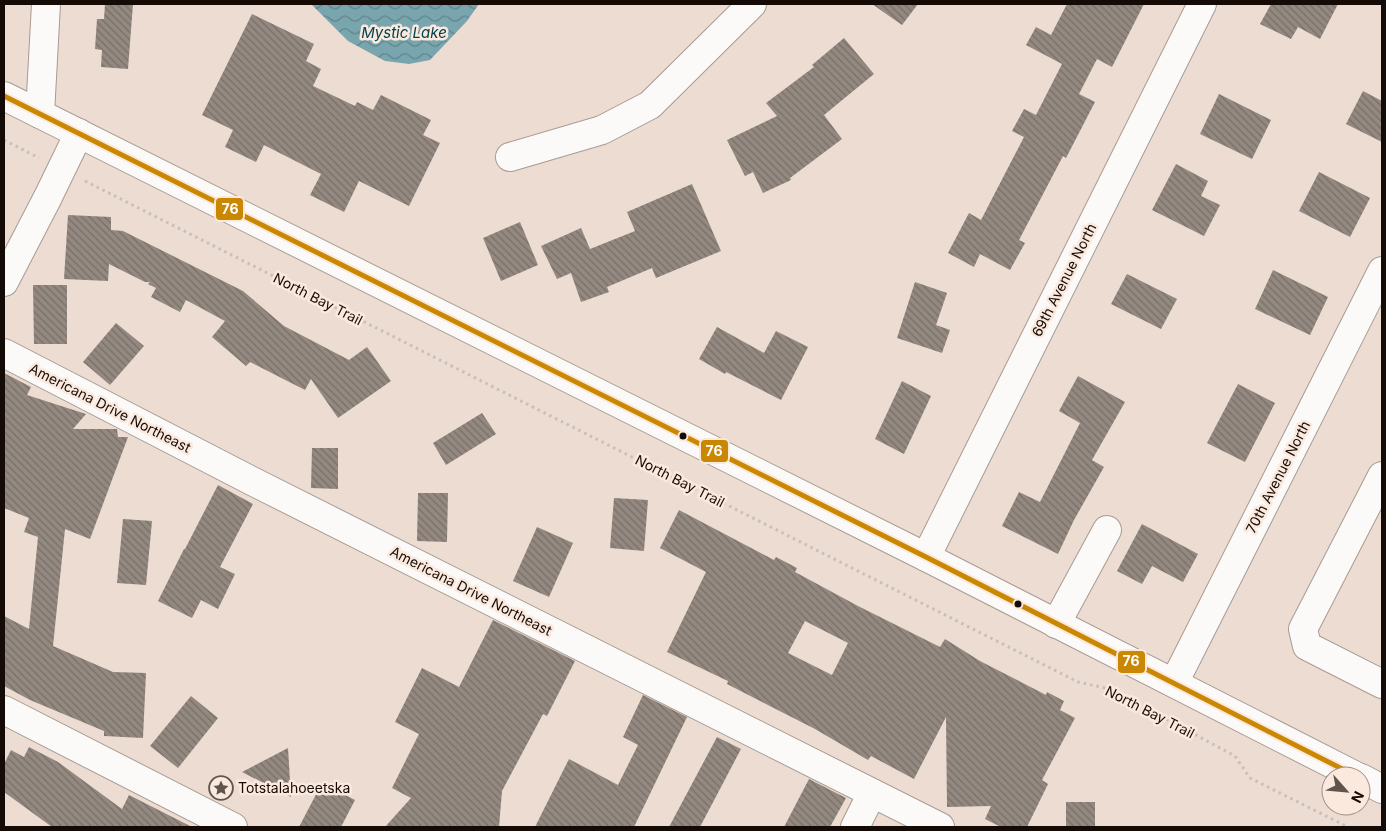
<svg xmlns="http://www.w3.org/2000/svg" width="1386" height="831" font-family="Inter,sans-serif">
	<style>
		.water { fill: url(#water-waves) }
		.building { fill: url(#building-back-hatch); fill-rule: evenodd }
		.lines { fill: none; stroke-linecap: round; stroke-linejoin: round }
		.minor-casing { stroke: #a79b93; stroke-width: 30 }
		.path { stroke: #c5c0bd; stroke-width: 3; stroke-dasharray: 2.5 4; stroke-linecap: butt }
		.minor { stroke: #fcfaf8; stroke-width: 28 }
		.bus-1-casing { stroke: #fbe9de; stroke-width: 9 }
		.bus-1 { stroke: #ca8701; stroke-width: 5 }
		.bus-dot { fill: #150b06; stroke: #fbe9de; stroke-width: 2 }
		.labels { text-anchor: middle; stroke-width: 5; stroke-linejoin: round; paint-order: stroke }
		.street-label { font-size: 14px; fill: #150b06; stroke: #fbe9de }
		.poi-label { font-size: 14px; fill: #150b06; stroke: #fbe9de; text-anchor: start }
		.water-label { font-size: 15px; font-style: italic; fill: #00424f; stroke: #fbe9de }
		.line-badge { stroke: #fbe9de; stroke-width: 2 }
		.badge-label { font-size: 14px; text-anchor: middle; font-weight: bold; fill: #fff }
	</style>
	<defs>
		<pattern id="water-waves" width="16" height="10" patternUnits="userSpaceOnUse" patternTransform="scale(1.25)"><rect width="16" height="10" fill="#78a5ae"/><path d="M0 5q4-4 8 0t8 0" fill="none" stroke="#61858c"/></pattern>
		<pattern id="building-back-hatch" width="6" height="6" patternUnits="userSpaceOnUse" patternTransform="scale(1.25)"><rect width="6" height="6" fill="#938980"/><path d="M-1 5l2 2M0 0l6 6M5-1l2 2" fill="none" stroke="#776e67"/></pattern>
	</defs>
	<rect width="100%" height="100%" fill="#ecdcd2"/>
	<path class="water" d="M311,4H479L467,21L430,60L409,64L385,61L348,41Z"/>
	<g class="building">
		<path d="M105,4H133L128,69L101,67L102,50L95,49L97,19H104Z"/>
		<path d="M872,4H918L902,25Z"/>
		<path d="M1067,4H1144L1112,67L1097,59L1079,94L1095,102L1066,158L1063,156L1019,240L1025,243L1010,270L980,254L974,267L948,253L969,213L981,220L1024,137L1012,131L1024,109L1036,115L1062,64L1026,45L1036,27L1051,35Z"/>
		<path d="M1271,4H1338L1320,39L1298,27L1291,39L1260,24Z"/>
		<path d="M252,14L314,44L306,61L321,69L313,86L355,106L357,102L373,110L381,95L431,120L423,135L440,143L409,206L359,181L344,212L310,195L321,174L264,145L256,162L225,147L233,130L202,115Z"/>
		<path d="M844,38L874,74L824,115L842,139L790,178L791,180L763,193L753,172L745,176L727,140L777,116L766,103L814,67L812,65Z"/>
		<path d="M1363,91L1382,101V142L1346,124Z"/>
		<path d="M1219,94L1271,120L1252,159L1200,134Z"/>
		<path d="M1176,164L1208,181L1201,196L1220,205L1204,236L1152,210Z"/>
		<path d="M1319,172L1370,198L1350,237L1299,211Z"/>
		<path d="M692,184L721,251L656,278L652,268L607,287L609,292L581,302L571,273L557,279L541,246L581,228L590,249L635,231L627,212Z"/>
		<path d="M68,215L111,217V230L123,231L243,291L284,326L349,360L367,347L391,381L338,418L311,379L305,390L250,362L246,366L212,337L225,321L186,300L180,312L151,297L156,288L148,284L150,282H145L109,264L108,281L64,279Z"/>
		<path d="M520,222L538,265L501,281L483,238Z"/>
		<path d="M1273,270L1328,297L1310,335L1255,309Z"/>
		<path d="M1127,274L1177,299L1161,329L1111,304Z"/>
		<path d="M915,282L947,293L936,325L950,330L942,353L897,338Z"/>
		<path d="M33,285H67V344H34Z"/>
		<path d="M116,323L144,346L110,385L83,362Z"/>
		<path d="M717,327L764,353L776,331L808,347L781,400L726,372L725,374L699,359Z"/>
		<path d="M4,373L31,387L27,395L86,414L73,429H117L118,437H128L90,539L65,529L53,646L113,672L146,673L143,738L104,736V731L30,700L4,686V616L29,629L38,537L24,532L29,518L4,508Z"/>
		<path d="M1078,376L1125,402L1092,460L1104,467L1074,520L1058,554L1002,526L1019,492L1040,502L1080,423L1059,411Z"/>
		<path d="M902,381L931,396L904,454L875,439Z"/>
		<path d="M1238,384L1275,403L1245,462L1207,443Z"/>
		<path d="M482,413L496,434L446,465L433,443Z"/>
		<path d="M312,448H338V489L311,488Z"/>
		<path d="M218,485L253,504L220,567L235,574L218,609L201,600L192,618L158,601L184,549H185Z"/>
		<path d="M418,493H448L447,542L417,541Z"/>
		<path d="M614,498L648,500L644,551L610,548Z"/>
		<path d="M679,510L774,560L776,557L797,568L795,572L858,606L940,647L945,639L980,661L1046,695L1047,692L1064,701L1060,710L1075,718L1042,780L1048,784L1027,827H1001L985,819L991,806L947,807L946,717L914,779L871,756L868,760L815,729L727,684L728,681L667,652L706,572L660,548ZM805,621L848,643L832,675L788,653Z"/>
		<path d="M123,519L152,521L146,585L117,583Z"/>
		<path d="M1142,524L1198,554L1183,582L1152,566L1142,584L1117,571Z"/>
		<path d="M537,527L573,543L549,597L513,581Z"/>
		<path d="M493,620L575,661L547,716L543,714L502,791L499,827H385L411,798L392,788L419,734L395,722L422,668L459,687Z"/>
		<path d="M643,695L687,717L634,827H535L569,759L618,785L638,745L623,737Z"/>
		<path d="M191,696L218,718L178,768L150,746Z"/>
		<path d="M717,737L741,749L700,827H669Z"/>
		<path d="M29,747L58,762L122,809L129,795L192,827H52L4,792V764L11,750L24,757Z"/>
		<path d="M288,748L291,797L242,772Z"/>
		<path d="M809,779L846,798L830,827H784Z"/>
		<path d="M322,783L355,800L341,827H299Z"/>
		<rect x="1066" y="802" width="29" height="25"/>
	</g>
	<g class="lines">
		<g class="minor-casing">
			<g id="minor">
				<path d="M4,96L926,557L1356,776"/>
				<path d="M40,114L46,4"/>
				<path d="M510,157L602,130L650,105L752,4"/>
				<path d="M4,282L48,197L79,133"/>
				<path d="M4,353L250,480L940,827"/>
				<path d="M1382,476L1303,629L1307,646L1382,684"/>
				<path d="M926,557L1202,4"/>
				<path d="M1056,624L1107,530"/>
				<path d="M1174,683L1382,271"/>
				<path d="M4,710L233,827"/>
				<path d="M1361,778L1382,789"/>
				<path d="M855,827L872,793"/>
			</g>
		</g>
		<g class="path">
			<path d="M4,140L39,158"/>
			<path d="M85,181L1078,682L1110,689L1235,756L1250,778L1348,827"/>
		</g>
		<use href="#minor" class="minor"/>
		<g class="bus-1-casing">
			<path id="bus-1" d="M4,96L926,557L1356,776"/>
		</g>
		<use href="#bus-1" class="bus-1"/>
	</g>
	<defs>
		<g id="sight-ring" transform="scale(1.25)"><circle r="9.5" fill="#fbe9de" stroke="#60544d" stroke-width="1.5"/><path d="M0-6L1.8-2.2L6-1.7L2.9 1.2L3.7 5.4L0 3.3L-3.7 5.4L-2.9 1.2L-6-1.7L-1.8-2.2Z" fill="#60544d"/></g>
	</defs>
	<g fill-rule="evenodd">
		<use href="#sight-ring" x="221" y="788"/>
	</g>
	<g class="bus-dot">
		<circle cx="683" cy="436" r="4.5"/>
		<circle cx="1018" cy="604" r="4.5"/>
	</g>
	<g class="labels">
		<g class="street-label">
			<text transform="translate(1064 280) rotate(-63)" y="5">69th Avenue North</text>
			<text transform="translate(318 299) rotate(27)" y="5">North Bay Trail</text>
			<text transform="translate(110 408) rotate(27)" y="5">Americana Drive Northeast</text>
			<text transform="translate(1278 477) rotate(-63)" y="5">70th Avenue North</text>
			<text transform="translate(680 481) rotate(27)" y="5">North Bay Trail</text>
			<text transform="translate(471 591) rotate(27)" y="5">Americana Drive Northeast</text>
			<text transform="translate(1150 712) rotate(27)" y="5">North Bay Trail</text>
		</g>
		<g class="poi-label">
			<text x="238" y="793">Totstalahoeetska</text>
		</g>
		<g class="water-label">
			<text x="404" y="38">Mystic Lake</text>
		</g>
	</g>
	<g class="line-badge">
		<rect x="215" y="197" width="29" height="24" rx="5" fill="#ca8701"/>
		<rect x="700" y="439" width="29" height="24" rx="5" fill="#ca8701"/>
		<rect x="1117" y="650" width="29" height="24" rx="5" fill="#ca8701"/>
	</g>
	<g class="badge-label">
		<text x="230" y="214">76</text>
		<text x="714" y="456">76</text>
		<text x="1131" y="666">76</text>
	</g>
	<rect width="1386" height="831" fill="none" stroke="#150b06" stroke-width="10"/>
	<g transform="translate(1346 791) rotate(117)"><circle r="24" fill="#fbe9de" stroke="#9f9088"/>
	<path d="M0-4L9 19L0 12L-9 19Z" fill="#60544d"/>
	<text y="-8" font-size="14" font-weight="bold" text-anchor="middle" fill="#150b06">N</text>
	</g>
</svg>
